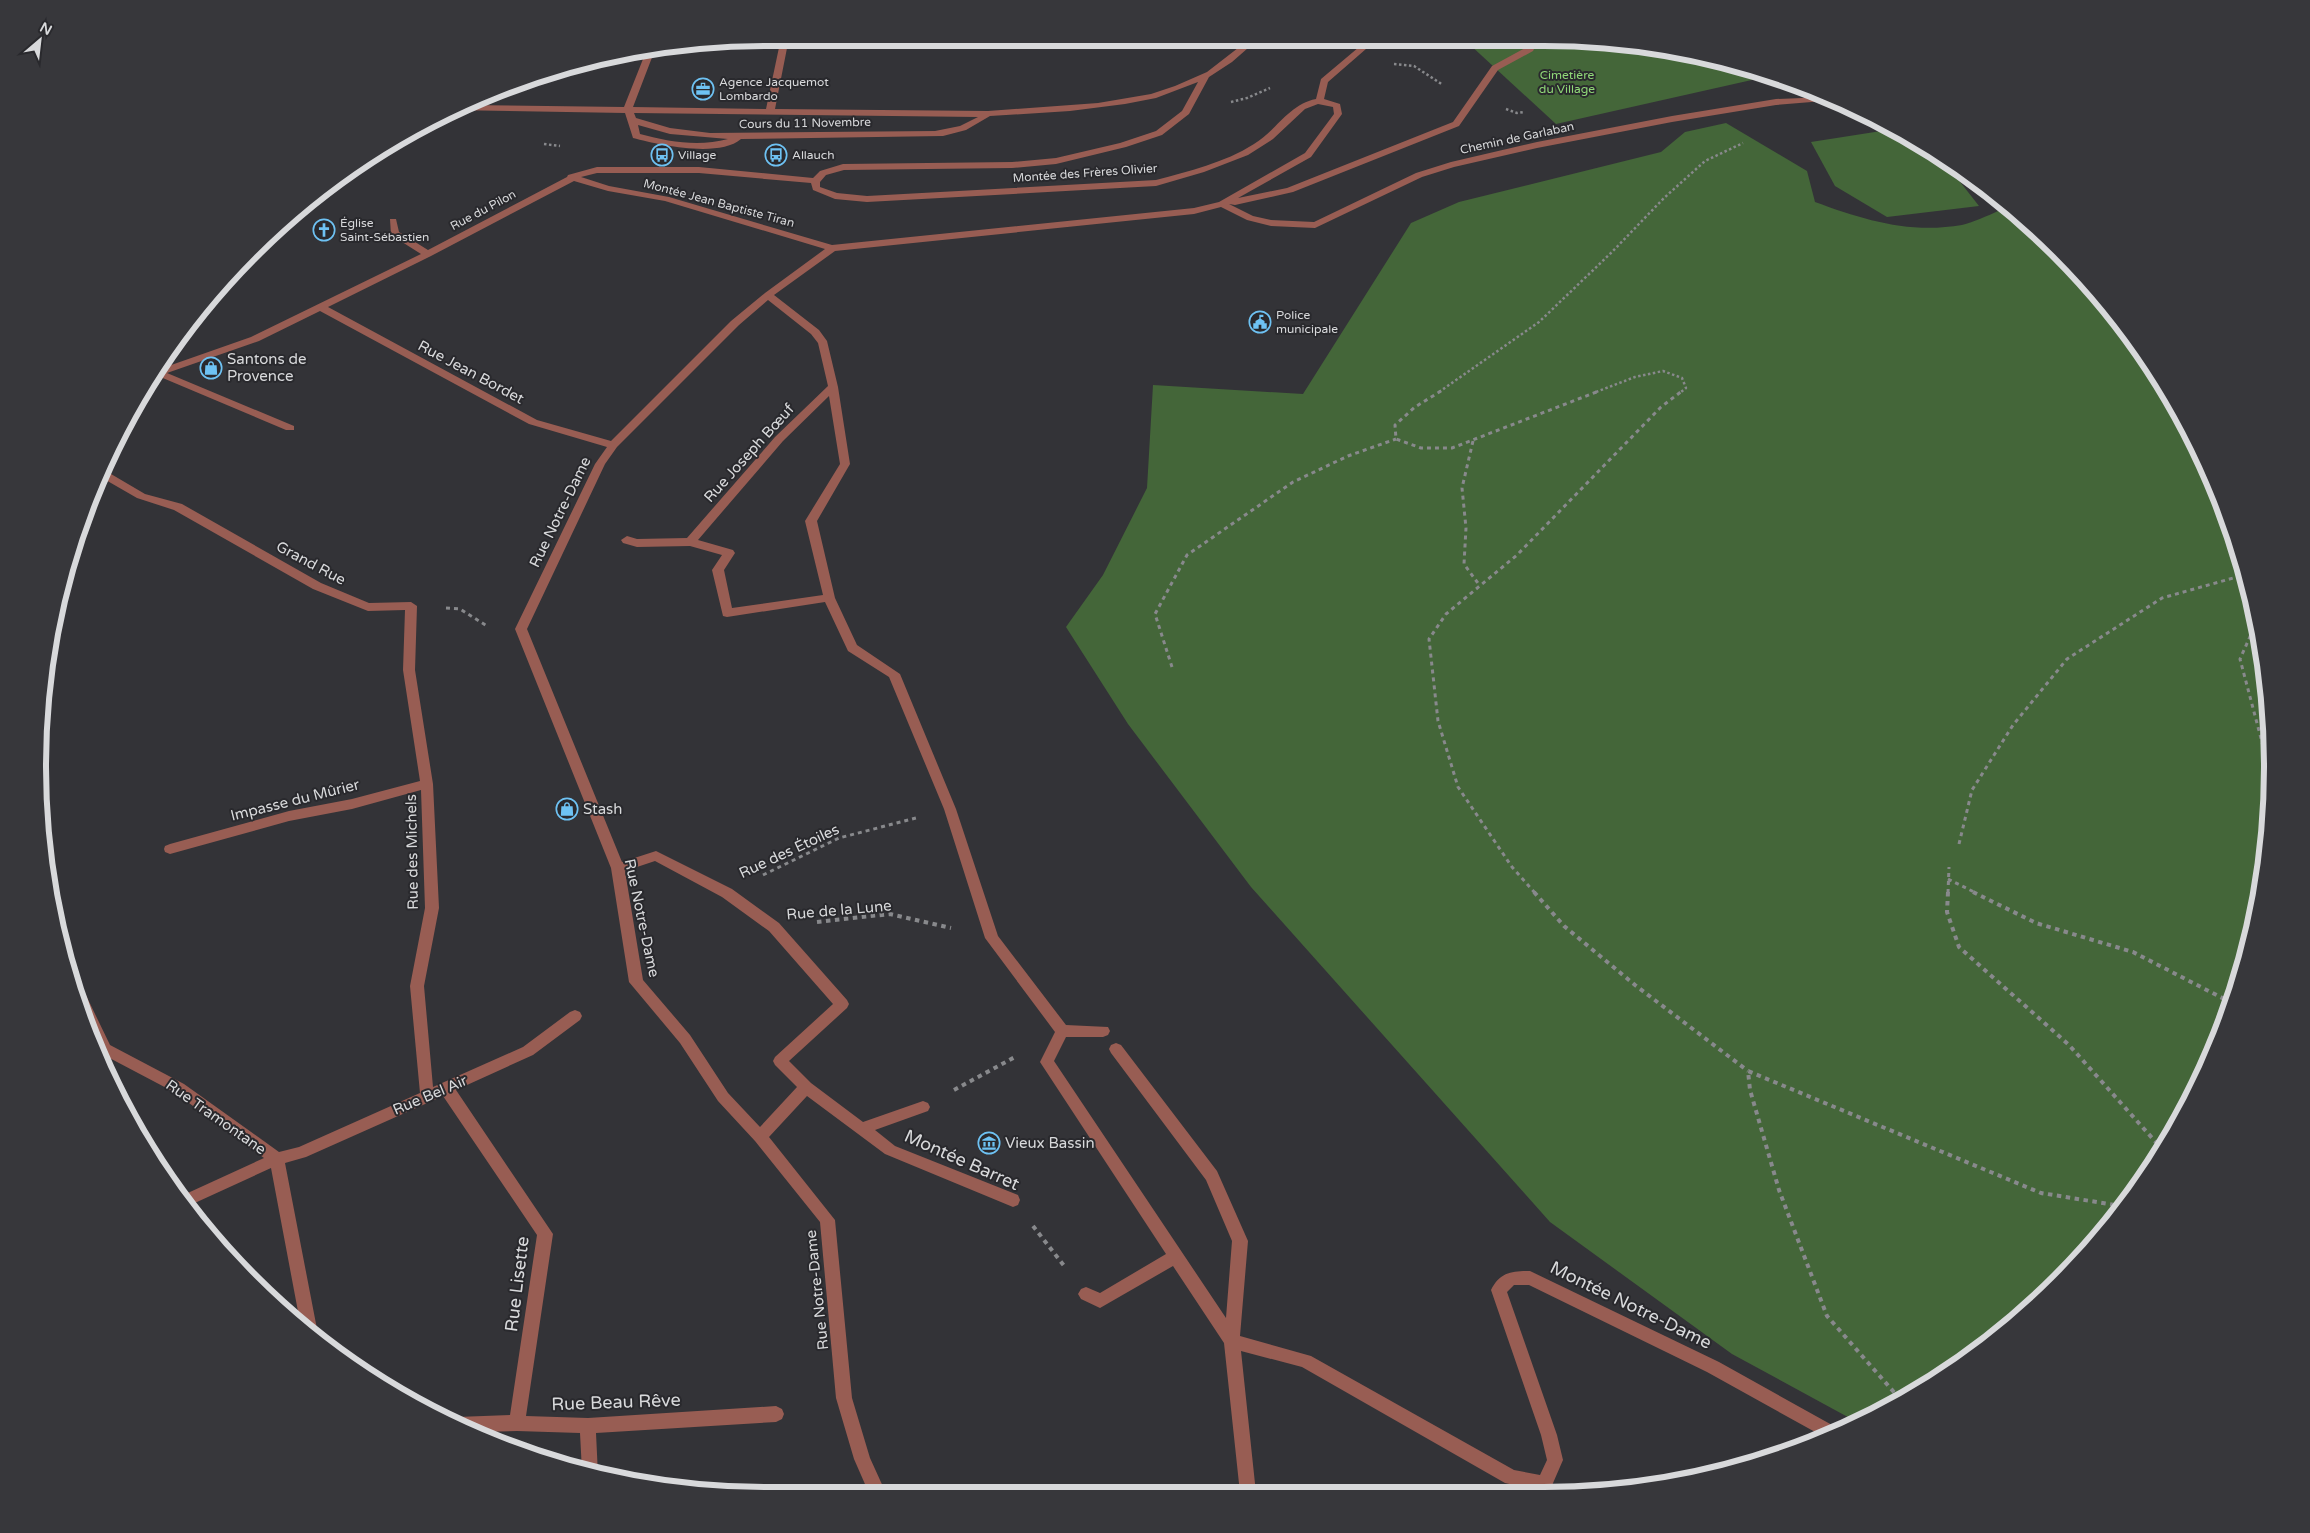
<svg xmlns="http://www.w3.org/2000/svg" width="2310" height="1533" font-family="'Varela Round',sans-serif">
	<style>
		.green { fill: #446639 }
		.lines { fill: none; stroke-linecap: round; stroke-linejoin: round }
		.path-far2 { stroke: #88898c; stroke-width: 2.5; stroke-dasharray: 2.5 2.5; stroke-linecap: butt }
		.path-far1 { stroke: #88898c; stroke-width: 3; stroke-dasharray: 4 4; stroke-linecap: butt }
		.path { stroke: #88898c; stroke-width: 4; stroke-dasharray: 4.5 4.5; stroke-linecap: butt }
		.minor { fill: #985d53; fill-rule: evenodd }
		.labels { text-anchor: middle; stroke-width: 4; stroke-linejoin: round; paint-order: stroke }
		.far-park-label { font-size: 12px; fill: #90d878; stroke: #29292d }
		.far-poi-label { font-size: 12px; fill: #d8d9db; stroke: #29292d; text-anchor: start }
		.far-street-label { font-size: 12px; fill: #d8d9db; stroke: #29292d }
		.poi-label { font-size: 15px; fill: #d8d9db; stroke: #29292d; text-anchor: start }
		.street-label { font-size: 15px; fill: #d8d9db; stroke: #29292d }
		.near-street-label { font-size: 18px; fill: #d8d9db; stroke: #29292d }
		.rim { fill: none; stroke: #d8d9db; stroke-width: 6 }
	</style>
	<rect width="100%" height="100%" fill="#333337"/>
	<g class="green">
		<path d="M1468,43L1639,44L1774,75L1556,124Z"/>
		<path d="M1726,123L1807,171L1815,202C1864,220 1909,234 1962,225C1974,222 1987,216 1998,211L2002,204L2059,251L2149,361L2217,487L2258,624L2272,766L2259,908L2217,1045L2150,1171L2059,1282L1949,1372L1857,1422L1732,1354L1550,1222L1251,887L1128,724L1066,627L1103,575L1147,488L1153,385L1303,394L1411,223L1459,202L1661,152L1685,132Z"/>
		<path d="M1894,129L1939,155L1979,206L1887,217L1835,186L1811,142Z"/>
	</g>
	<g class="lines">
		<g class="path-far2">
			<path d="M1394,64L1414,66L1443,85"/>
			<path d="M1231,102L1247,98L1270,88"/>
			<path d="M1506,109L1517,113L1524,112"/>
			<path d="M544,144L560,146"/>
			<path d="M1439,392L1539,322L1612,252L1664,198L1705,161L1743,143"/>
			<path d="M1596,392L1635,377L1663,371L1682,378L1686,388L1681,392"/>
		</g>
		<g class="path-far1">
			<path d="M1441,391L1415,407L1395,425L1396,439L1421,448H1452L1599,391"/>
			<path d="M1473,441L1462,488L1466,528L1464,564L1480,586"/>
			<path d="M446,608L460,609L487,626"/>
			<path d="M2257,621L2240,659L2267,761L2272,765"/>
			<path d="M1172,667L1155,614L1187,555L1293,482L1348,456L1396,439"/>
			<path d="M1959,844L1972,790L2013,725L2067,659L2162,598L2244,575"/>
			<path d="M763,875L839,838L916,818"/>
			<path d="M1948,879L1976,893"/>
			<path d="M1535,893L1512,867L1458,787L1438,721L1429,639L1446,614L1517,555L1661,407L1682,391"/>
			<path d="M1948,893L1949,867"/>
		</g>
		<g class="path">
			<path d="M1534,892L1564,926L1635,985L1748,1071"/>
			<path d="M1948,892L1947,912L1959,947L2069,1045L2162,1149"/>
			<path d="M1973,892L2036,923L2133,952L2230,1002"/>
			<path d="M817,922L890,914L951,928"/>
			<path d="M954,1090L1015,1057"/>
			<path d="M1033,1226L1065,1267"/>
			<path d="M1900,1399L1827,1316L1779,1190L1750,1090L1748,1071L2041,1193L2121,1206"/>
		</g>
		<g class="minor">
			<path d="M781,38H789L775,109L988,111L1098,103L1151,94L1175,86L1207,72L1247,41H1256L1232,62L1209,77L1189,114L1162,135L1126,147L1056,164L1012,168L844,170L826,175L820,182V187L837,193L867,196L1156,180C1189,171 1224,163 1254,144C1276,131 1289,104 1316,99L1321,79L1365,42H1374L1328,82L1324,99L1340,104L1342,114L1311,157L1238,198L1287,188L1453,122L1492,66L1527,47L1529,43H1537L1533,51L1498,70L1459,126L1293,192L1235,205L1229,204L1253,216L1271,220L1314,222L1416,173L1451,162L1537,142L1672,116L1776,99L1827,97L1836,100L1776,105L1672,122L1537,148L1454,167L1422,177L1315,228L1271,226L1247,220L1221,207L1194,214L835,251L774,295L819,330L827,341L838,387L850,464L817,521L835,598L857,645L900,674L956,809L998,936L1066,1025L1108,1027L1110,1031L1108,1035L1103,1037H1066L1054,1061L1226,1318L1232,1241L1206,1180L1111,1053L1109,1049L1111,1045L1116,1043L1121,1045L1217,1171L1248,1241L1240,1336L1311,1356L1514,1470L1540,1475L1547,1460L1541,1435L1491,1290C1500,1272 1512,1271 1530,1271L1719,1362L1841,1430L1826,1438L1707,1372L1529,1285H1514L1507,1292L1557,1435L1563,1460L1550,1490L1544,1492L1505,1483L1302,1367L1241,1351L1256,1493H1240L1224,1343L1173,1266L1100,1308L1081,1299L1078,1294L1081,1289L1086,1287L1100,1293L1166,1254L1040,1062L1055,1032L985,938L944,809L889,677L848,651L825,602L727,617L723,616L712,570L722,555L690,546L637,547L623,543L621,540L627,536L637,539L687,538L775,437L828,386L818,343L811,334L768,300L739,325L617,447L605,464L527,629L622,862L656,851L732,889L779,923L847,1000L849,1004L847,1008L789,1061L811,1083L863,1122L923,1101L928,1103L930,1107L928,1111L875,1130L895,1146L1018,1195L1020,1200L1018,1205L1013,1207L885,1154L807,1096L769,1137L835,1220L852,1398L870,1458L885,1491H868L854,1459L836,1398L820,1222L755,1141L718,1101L680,1043L629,982L611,868L515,629L595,464L607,447L529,424L320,311L259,341L167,373L294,426V430H286L158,376L152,377L157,370L251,337L421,254L391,235L390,219H396L399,232L428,250L567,177L568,175L597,167H699L813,178L820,171L843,164L1012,162L1056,158L1120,143L1156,131L1182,111L1198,82L1156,98L1125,104L1070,111L990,116L966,130L943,136L741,139C719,158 659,145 633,138L625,113L452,110L461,105L624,107L647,49L656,47L633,107L766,109ZM1318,104L1333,107L1334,114L1305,153L1219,202L1194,208L832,245L669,197L609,186L581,177L597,173H699L811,183L813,190L835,199L867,202L1156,186L1204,172L1248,155L1273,139L1305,109ZM634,113L978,117L960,126L935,131L710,133L670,128L636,118ZM638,125L670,134L728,139C699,147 669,142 640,134ZM574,181L608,191L665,201L825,249L765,293L731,321L611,441L537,420L328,307L431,256ZM829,396L840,464L805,521L823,595L732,608L724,570L735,553L733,550L698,540L783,441ZM655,861L722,897L769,931L833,1004L775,1057L773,1061L775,1065L797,1087L760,1127L728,1093L690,1035L643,980L625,871Z"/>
			<path d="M101,472L111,474L145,494L182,504L321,583L369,603L411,602L417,606L415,670L433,784L439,908L424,986L433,1087L523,1047L570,1012L575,1010L580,1012L582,1016L580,1020L533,1055L456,1090L553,1234L526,1416L588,1418L776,1406L782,1409L784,1414L782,1419L776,1422L596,1433L598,1475L582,1471L580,1433L517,1431L475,1432L450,1423L451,1420L457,1417L510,1415L537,1235L443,1096L306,1157L285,1163L317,1329L315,1334L300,1322L271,1168L186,1207L179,1197L264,1158L174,1092L100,1053L87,1027L75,986L82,987L110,1045L184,1084L279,1152L299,1147L420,1093L410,986L425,908L421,790L352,809L289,821L170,854L165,852L164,849L165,846L170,844L289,811L352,799L420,781L403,670L405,610L368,611L313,589L174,510L137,498L104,479L98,478Z"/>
		</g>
	</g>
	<defs>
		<g id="office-ring" transform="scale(1.125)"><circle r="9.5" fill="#29292d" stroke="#6ec2f3" stroke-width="1.5"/><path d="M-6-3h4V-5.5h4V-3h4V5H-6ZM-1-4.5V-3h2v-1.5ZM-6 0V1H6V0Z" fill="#6ec2f3"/></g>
		<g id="bus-ring" transform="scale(1.125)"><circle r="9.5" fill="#29292d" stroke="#6ec2f3" stroke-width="1.5"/><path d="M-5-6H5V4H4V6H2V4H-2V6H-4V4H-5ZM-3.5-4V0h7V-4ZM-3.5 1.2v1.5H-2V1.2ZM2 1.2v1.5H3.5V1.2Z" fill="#6ec2f3"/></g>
		<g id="church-ring" transform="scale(1.125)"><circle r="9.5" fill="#29292d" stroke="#6ec2f3" stroke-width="1.5"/><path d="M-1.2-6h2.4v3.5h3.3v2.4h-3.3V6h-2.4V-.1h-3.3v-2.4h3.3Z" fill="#6ec2f3"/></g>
		<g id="civic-ring" transform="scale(1.125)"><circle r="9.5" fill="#29292d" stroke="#6ec2f3" stroke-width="1.5"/><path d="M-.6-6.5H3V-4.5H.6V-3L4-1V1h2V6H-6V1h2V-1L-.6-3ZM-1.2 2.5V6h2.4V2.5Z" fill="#6ec2f3"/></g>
		<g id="shop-ring" transform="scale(1.125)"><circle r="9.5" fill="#29292d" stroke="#6ec2f3" stroke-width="1.5"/><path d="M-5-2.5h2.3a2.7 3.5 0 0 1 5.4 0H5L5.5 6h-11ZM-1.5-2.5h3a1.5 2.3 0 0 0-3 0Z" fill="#6ec2f3"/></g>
		<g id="museum-ring" transform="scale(1.125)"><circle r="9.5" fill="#29292d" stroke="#6ec2f3" stroke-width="1.5"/><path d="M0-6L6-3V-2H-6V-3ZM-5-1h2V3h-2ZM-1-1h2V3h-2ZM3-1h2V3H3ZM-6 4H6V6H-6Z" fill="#6ec2f3"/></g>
	</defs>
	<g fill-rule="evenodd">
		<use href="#office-ring" x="703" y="89"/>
		<use href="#bus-ring" x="662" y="155"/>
		<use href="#bus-ring" x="776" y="155"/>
		<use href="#church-ring" x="324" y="230"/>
		<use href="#civic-ring" x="1260" y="322"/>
		<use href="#shop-ring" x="211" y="368"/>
		<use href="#shop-ring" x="567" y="809"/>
		<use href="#museum-ring" x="989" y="1143"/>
	</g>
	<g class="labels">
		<g class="far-park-label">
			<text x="1567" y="79">Cimetière<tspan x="1567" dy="14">du Village</tspan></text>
		</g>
		<g class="far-poi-label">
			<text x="719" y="86">Agence Jacquemot<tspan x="719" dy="14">Lombardo</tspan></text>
			<text x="678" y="159">Village</text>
			<text x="792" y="159">Allauch</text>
			<text x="340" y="227">Église<tspan x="340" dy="14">Saint-Sébastien</tspan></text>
			<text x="1276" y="319">Police<tspan x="1276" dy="14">municipale</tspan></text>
		</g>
		<g class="far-street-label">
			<text transform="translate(805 123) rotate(-1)" y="4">Cours du 11 Novembre</text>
			<text transform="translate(1517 138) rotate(-12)" y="4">Chemin de Garlaban</text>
			<text transform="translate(1085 173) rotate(-4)" y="4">Montée des Frères Olivier</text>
			<text transform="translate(719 203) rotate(15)" y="4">Montée Jean Baptiste Tiran</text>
			<text transform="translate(483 210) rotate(-28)" y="4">Rue du Pilon</text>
		</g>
		<g class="poi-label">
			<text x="227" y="364">Santons de<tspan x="227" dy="17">Provence</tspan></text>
			<text x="583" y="814">Stash</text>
			<text x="1005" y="1148">Vieux Bassin</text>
		</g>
		<g class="street-label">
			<text transform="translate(471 372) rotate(28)" y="5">Rue Jean Bordet</text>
			<text transform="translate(749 453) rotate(-48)" y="5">Rue Joseph Bœuf</text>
			<text transform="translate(560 512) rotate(-64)" y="5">Rue Notre-Dame</text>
			<text transform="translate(311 563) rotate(28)" y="5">Grand Rue</text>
			<text transform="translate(295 800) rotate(-14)" y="5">Impasse du Mûrier</text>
			<text transform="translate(789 851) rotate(-25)" y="5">Rue des Étoiles</text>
			<text transform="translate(412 852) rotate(-91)" y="5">Rue des Michels</text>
			<text transform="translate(839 910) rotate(-5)" y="5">Rue de la Lune</text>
			<text transform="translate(642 918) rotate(78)" y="5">Rue Notre-Dame</text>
			<text transform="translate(430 1095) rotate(-23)" y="5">Rue Bel Air</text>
			<text transform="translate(216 1117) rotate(35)" y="5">Rue Tramontane</text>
			<text transform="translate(817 1290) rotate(-96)" y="5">Rue Notre-Dame</text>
		</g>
		<g class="near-street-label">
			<text transform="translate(962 1160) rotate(24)" y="6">Montée Barret</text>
			<text transform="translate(517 1284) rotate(-83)" y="6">Rue Lisette</text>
			<text transform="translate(1631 1305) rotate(26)" y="6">Montée Notre-Dame</text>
			<text transform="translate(616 1402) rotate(-2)" y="6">Rue Beau Rêve</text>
		</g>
	</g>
	<path d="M0 0H2310V1533H0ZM766 46H1544A720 720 0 0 1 2264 766V767A720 720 0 0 1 1544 1487H766A720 720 0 0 1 46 767V766A720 720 0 0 1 766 46Z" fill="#37373b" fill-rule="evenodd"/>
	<path class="rim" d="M766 46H1544A720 720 0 0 1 2264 766V767A720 720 0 0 1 1544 1487H766A720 720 0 0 1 46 767V766A720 720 0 0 1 766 46Z"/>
	<g transform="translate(40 40) rotate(28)" stroke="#29292d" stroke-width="4" paint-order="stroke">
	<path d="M0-4L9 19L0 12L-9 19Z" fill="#d8d9db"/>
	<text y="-8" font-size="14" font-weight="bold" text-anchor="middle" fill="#d8d9db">N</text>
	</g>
</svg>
